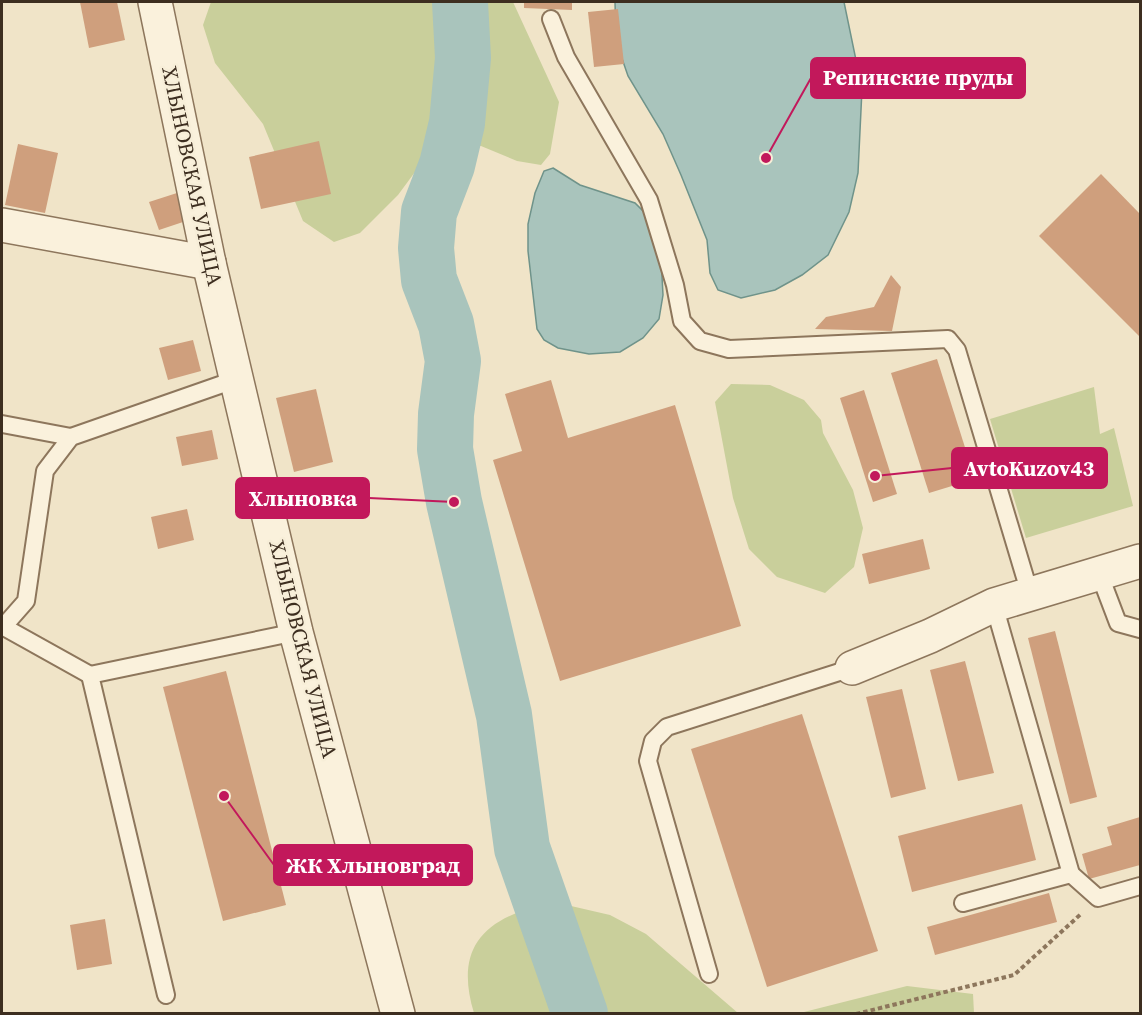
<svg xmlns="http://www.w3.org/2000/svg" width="1142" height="1015" font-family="'Source Serif 4',serif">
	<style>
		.green { fill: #c9cf9b }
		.water { fill: #a9c4bc; stroke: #6f938a; stroke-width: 1.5 }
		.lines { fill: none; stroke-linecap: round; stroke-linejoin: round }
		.river { stroke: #a9c4bc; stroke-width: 56 }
		.building { fill: #cf9f7d }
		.lane-casing { stroke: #8d765c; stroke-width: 20 }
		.street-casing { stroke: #8d765c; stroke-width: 36 }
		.path { stroke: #8d765c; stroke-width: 4; stroke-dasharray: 4.5 3; stroke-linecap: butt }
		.lane { stroke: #faf1dc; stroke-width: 16 }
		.street { stroke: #faf1dc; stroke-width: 33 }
		.labels { text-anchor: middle; stroke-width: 5; stroke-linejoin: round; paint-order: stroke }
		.street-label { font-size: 21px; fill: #3d2e20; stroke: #f7eed8 }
		.leader { fill: none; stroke: #c2185b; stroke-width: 2 }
		.callout-dot { fill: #c2185b; stroke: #f7eed8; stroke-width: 2 }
		.callout { fill: #c2185b; stroke: #c2185b; stroke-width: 2 }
		.callout-label { font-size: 22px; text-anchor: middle; font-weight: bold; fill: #fff }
	</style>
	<rect width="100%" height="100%" fill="#f0e4c8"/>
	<g class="green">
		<path d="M211,2H513L559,102L550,154L541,165L517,161L481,146H440L429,153L398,195L360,233L334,242L303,221L263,124L215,63L203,25Z"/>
		<path d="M731,384L770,385L804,400L821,420L823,433L853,490L863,528L854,567L825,593L777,577L749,549L733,498L715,402Z"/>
		<path d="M1094,387L1100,434L1114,428L1133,506L1026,538L990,419Z"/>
		<path d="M558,903L610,915L646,934L738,1013H474C459,964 470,929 522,911C533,907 546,906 558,903Z"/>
		<path d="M907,986L973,994L974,1013H800Z"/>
	</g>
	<g class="water">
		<path d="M615,2H844L862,89L858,173L849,212L828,255L802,275L775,290L741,298L718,290L710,273L707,240L681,175L663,134L628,76L616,41Z"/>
		<path d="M553,168L580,185L635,203L649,217L661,258L663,295L659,319L643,338L620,352L589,354L558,348L544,340L537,329L528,251V224L535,193L544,171Z"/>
	</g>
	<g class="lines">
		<path class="river" d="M460,2L463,58L457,123L447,165L429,212L426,248L429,280L446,324L453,361L446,414L445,449L454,502L504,715L522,848L580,1014"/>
	</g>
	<g class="building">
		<path d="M80,2H117L125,40L89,48Z"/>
		<path d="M524,2H572V10L524,8Z"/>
		<path d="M618,9L624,64L594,67L588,12Z"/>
		<path d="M319,141L331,194L261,209L249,157Z"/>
		<path d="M18,144L58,153L45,213L5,205Z"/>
		<path d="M1101,174L1140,214V337L1039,236Z"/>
		<path d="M177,193L186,221L159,230L149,202Z"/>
		<path d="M891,275L901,287L892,331L815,329L826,317L874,307Z"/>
		<path d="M193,340L201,371L168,380L159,348Z"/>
		<path d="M937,359L975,479L929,493L891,373Z"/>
		<path d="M551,380L568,438L675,405L741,626L560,681L493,460L522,451L505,394Z"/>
		<path d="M316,389L333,462L294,472L276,398Z"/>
		<path d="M864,390L897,494L873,502L840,398Z"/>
		<path d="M212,430L218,459L182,466L176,437Z"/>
		<path d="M187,509L194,540L158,549L151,517Z"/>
		<path d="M923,539L930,569L869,584L862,554Z"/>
		<path d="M1055,631L1097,797L1070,804L1028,638Z"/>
		<path d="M965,661L994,773L958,781L930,670Z"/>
		<path d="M226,671L286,905L223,921L163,687Z"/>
		<path d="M902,689L926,789L891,798L866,697Z"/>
		<path d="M802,714L878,951L767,987L691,749Z"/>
		<path d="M1022,804L1036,860L912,892L898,836Z"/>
		<path d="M1140,817V865L1089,879L1082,854L1112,845L1107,827Z"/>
		<path d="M1049,893L1057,922L935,955L927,927Z"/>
		<path d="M105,919L112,964L77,970L70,925Z"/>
	</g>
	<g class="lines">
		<g class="lane-casing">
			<g id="lane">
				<path d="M551,19L566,57L649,200L675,285L682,321L700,341L729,349L948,339L957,350L1030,594"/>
				<path d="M2,424L71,437"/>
				<path d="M1099,573L1118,623L1140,629"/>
				<path d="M994,605L1071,874"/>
				<path d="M2,626L90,675"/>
				<path d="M4,626L26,601L45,471L71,437L237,379"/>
				<path d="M963,903L1071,874L1098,898L1140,886"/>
				<path d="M709,974L648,761L653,741L667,727L852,668"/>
				<path d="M166,995L90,675L296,632"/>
			</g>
		</g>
		<g class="street-casing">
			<g id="street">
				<path d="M155,2L209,263L296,632L398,1014"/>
				<path d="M2,225L209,263"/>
				<path d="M852,668L930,636L994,605L1140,561"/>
			</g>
		</g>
		<path class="path" d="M856,1014L1014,975L1082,913"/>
		<use href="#lane" class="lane"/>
		<use href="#street" class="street"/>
	</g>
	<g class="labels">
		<g class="street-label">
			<text transform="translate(192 176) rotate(78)" y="7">ХЛЫНОВСКАЯ УЛИЦА</text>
			<text transform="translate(303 649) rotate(76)" y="7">ХЛЫНОВСКАЯ УЛИЦА</text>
		</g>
	</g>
	<path class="leader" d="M766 158L811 78M875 476L952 468M454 502L369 498M224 796L274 865"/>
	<g class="callout-dot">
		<circle cx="766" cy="158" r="6"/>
		<circle cx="875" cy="476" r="6"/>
		<circle cx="454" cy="502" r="6"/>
		<circle cx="224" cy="796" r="6"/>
	</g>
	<g class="callout">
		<rect x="811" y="58" width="214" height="40" rx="6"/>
		<rect x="952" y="448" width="155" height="40" rx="6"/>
		<rect x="236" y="478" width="133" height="40" rx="6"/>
		<rect x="274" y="845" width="198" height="40" rx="6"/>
	</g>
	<g class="callout-label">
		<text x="918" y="85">Репинские пруды</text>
		<text x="1029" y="476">AvtoKuzov43</text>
		<text x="303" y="506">Хлыновка</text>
		<text x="373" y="873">ЖК Хлыновград</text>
	</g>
	<rect width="1142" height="1015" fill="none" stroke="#3d2e20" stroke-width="6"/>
</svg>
